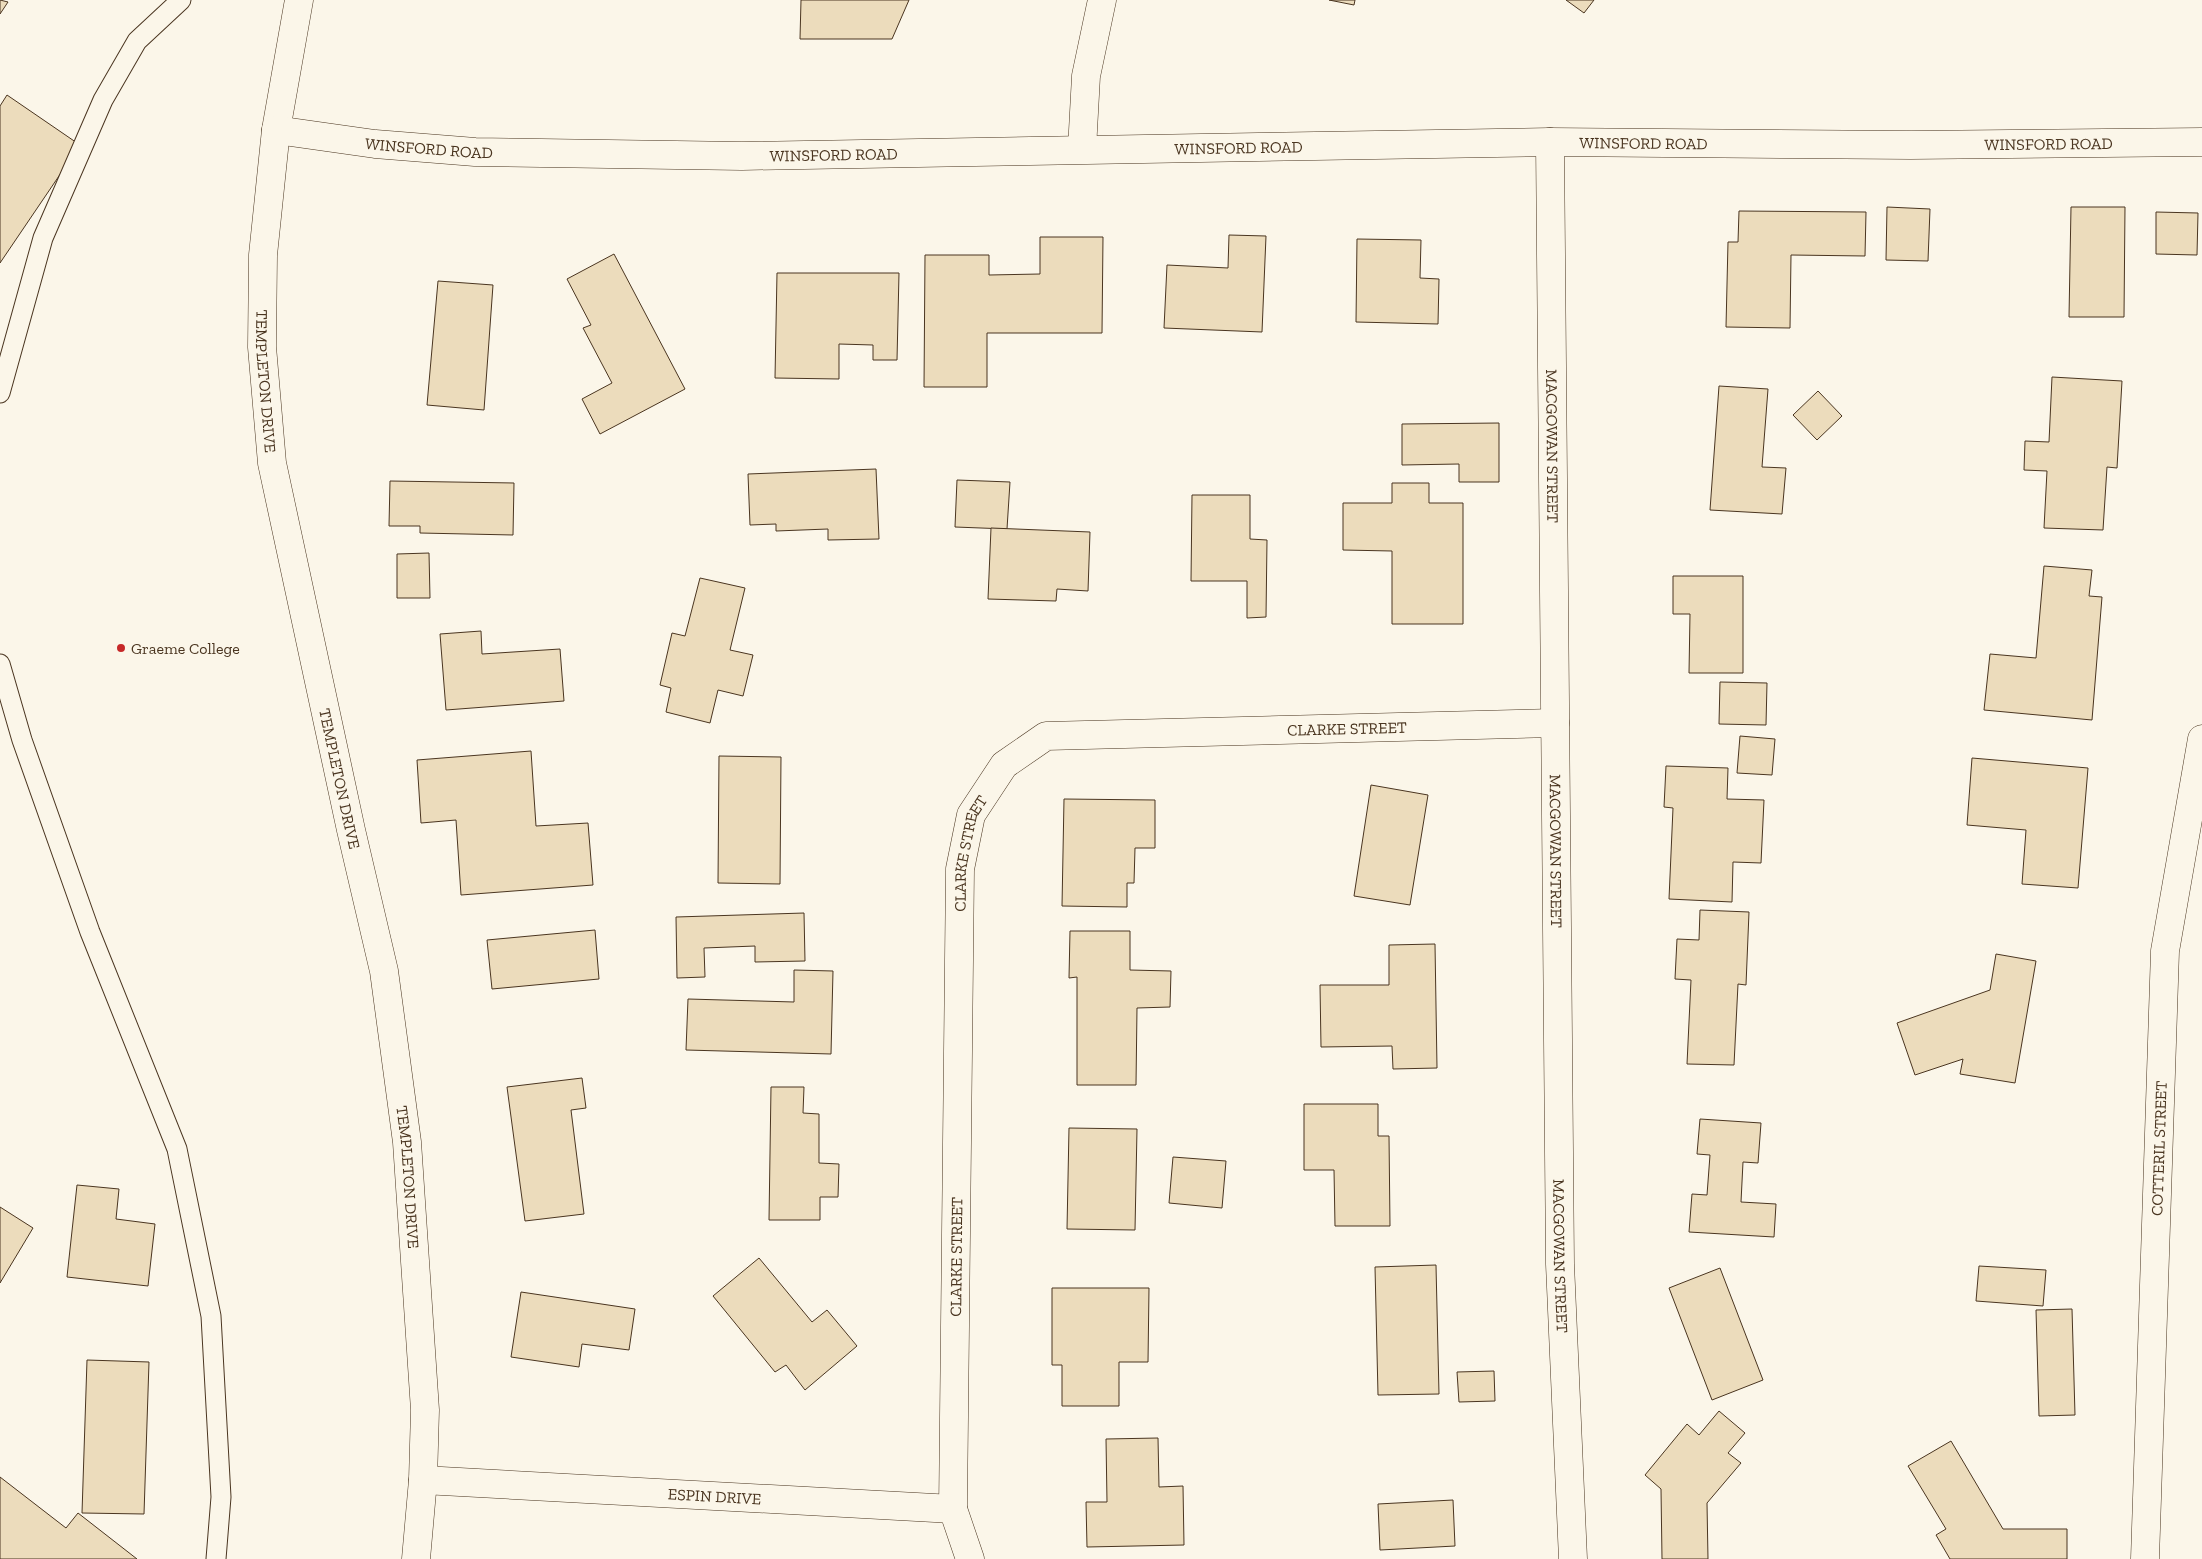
<svg xmlns="http://www.w3.org/2000/svg" width="2202" height="1559" font-family="'Zilla Slab',serif">
	<style>
		.building { fill: #ecdcbc; stroke: #4a3520 }
		.lines { fill: none; stroke-linecap: round; stroke-linejoin: round }
		.service-casing { stroke: #4a3520; stroke-width: 21 }
		.minor-casing { stroke: #4a3520; stroke-width: 29 }
		.service { stroke: #fbf6e9; stroke-width: 19 }
		.minor { stroke: #fbf6e9; stroke-width: 28 }
		.poi-dot { fill: #c62828; stroke: #fbf6e9; stroke-width: 2 }
		.labels { text-anchor: middle; stroke-width: 4; stroke-linejoin: round; paint-order: stroke }
		.street-label { font-size: 16px; fill: #4a3520; stroke: #fbf6e9 }
		.poi-label { font-size: 16px; fill: #4a3520; stroke: #fbf6e9; text-anchor: start }
	</style>
	<rect width="100%" height="100%" fill="#fbf6e9"/>
	<g class="building">
		<path d="M0,0L8,2L0,14Z"/>
		<path d="M801,0H909L892,39H800Z"/>
		<path d="M1329,0H1355L1354,5Z"/>
		<path d="M1566,0H1594L1584,13Z"/>
		<path d="M7,95L80,145L0,263V106Z"/>
		<path d="M1887,207L1930,209L1928,261L1886,260Z"/>
		<path d="M2071,207H2125L2124,317H2069Z"/>
		<path d="M1739,211L1866,212L1865,256L1791,255L1790,328L1726,327L1728,242H1738Z"/>
		<path d="M2156,212L2198,213L2197,255L2156,254Z"/>
		<path d="M1229,235L1266,236L1262,332L1164,328L1167,265L1228,268Z"/>
		<path d="M1040,237H1103L1102,333H987V387H924L925,255H989V275L1040,274Z"/>
		<path d="M1357,239L1421,240L1420,278L1439,279L1438,324L1356,322Z"/>
		<path d="M614,254L685,389L600,434L582,399L612,383L583,328L591,325L567,279Z"/>
		<path d="M777,273H899L897,360H873V345L839,344V379L775,378Z"/>
		<path d="M438,281L493,285L484,410L427,405Z"/>
		<path d="M2052,377L2122,381L2117,468L2107,467L2103,530L2044,528L2047,471L2024,470L2025,441L2049,442Z"/>
		<path d="M1719,386L1768,389L1762,467L1786,468L1782,514L1710,510Z"/>
		<path d="M1818,391L1842,416L1817,440L1793,415Z"/>
		<path d="M1499,423V482H1459V464L1402,465V424Z"/>
		<path d="M876,469L879,539L828,540V529L776,531V524L750,525L748,474Z"/>
		<path d="M957,480L1010,482L1007,529L955,527Z"/>
		<path d="M390,481L514,483L513,535L420,533V526H389Z"/>
		<path d="M1392,483H1429V503H1463V624H1392V551L1343,550V503H1392Z"/>
		<path d="M1192,495H1250V539L1267,540L1266,617L1247,618V581H1191Z"/>
		<path d="M991,528L1090,532L1088,591L1057,589L1056,601L988,599Z"/>
		<path d="M429,553L430,598H397V554Z"/>
		<path d="M2044,566L2092,570L2089,596L2102,597L2092,720L1984,710L1990,654L2036,658Z"/>
		<path d="M1673,576H1743V673H1689L1690,614H1673Z"/>
		<path d="M700,578L745,588L730,650L753,655L743,696L718,690L710,723L666,712L671,688L660,685L672,633L685,636Z"/>
		<path d="M481,631L482,654L560,649L564,701L446,710L440,634Z"/>
		<path d="M1720,682L1767,683L1766,725L1719,724Z"/>
		<path d="M1740,736L1775,739L1772,775L1737,773Z"/>
		<path d="M531,751L536,826L588,823L593,885L461,895L456,820L421,823L417,760Z"/>
		<path d="M719,756L781,757L780,884L718,883Z"/>
		<path d="M1972,758L2088,768L2078,888L2022,884L2026,830L1967,825Z"/>
		<path d="M1666,766L1728,768L1727,799L1764,800L1761,863L1733,862L1732,902L1669,899L1673,808L1664,807Z"/>
		<path d="M1371,785L1428,795L1410,905L1354,896Z"/>
		<path d="M1064,799L1155,800V848H1135L1134,883H1127V907L1062,906Z"/>
		<path d="M1700,910L1749,912L1746,985L1738,984L1734,1065L1687,1064L1691,980L1675,979L1677,939L1699,940Z"/>
		<path d="M804,913L805,961L755,962V946L704,948L705,977L677,978L676,917Z"/>
		<path d="M595,930L599,979L492,989L487,940Z"/>
		<path d="M1070,931H1130V970L1171,971L1170,1007L1137,1008L1136,1085H1077V977L1069,978Z"/>
		<path d="M1435,944L1437,1068L1393,1069L1392,1046L1321,1047L1320,985H1389V945Z"/>
		<path d="M1996,954L2036,961L2015,1083L1960,1074L1963,1059L1915,1075L1897,1023L1990,990Z"/>
		<path d="M794,970L833,971L831,1054L686,1050L688,999L794,1002Z"/>
		<path d="M582,1078L586,1108L571,1110L584,1214L525,1221L507,1087Z"/>
		<path d="M771,1087H804L803,1113L819,1114V1163L839,1164L838,1197H820V1220H769Z"/>
		<path d="M1304,1104H1378V1136H1389L1390,1226H1335L1334,1170H1304Z"/>
		<path d="M1700,1119L1761,1123L1758,1163L1743,1162L1741,1202L1776,1204L1774,1237L1689,1232L1692,1194L1707,1195L1710,1155L1697,1154Z"/>
		<path d="M1069,1128L1137,1129L1135,1230L1067,1229Z"/>
		<path d="M1173,1157L1226,1161L1222,1208L1169,1203Z"/>
		<path d="M77,1185L119,1189L116,1219L155,1224L148,1286L67,1277Z"/>
		<path d="M0,1207L33,1228L0,1283Z"/>
		<path d="M759,1258L812,1322L827,1310L857,1346L805,1390L786,1365L775,1372L713,1296Z"/>
		<path d="M1436,1265L1439,1394L1378,1395L1375,1267Z"/>
		<path d="M1979,1266L2046,1270L2043,1306L1976,1301Z"/>
		<path d="M1720,1268L1763,1380L1712,1400L1669,1288Z"/>
		<path d="M1052,1288H1149L1148,1362H1119V1406H1062V1365H1052Z"/>
		<path d="M521,1292L635,1309L629,1350L582,1344L579,1367L511,1357Z"/>
		<path d="M2072,1309L2075,1415L2039,1416L2036,1310Z"/>
		<path d="M87,1360L149,1362L144,1514L82,1513Z"/>
		<path d="M1494,1371L1495,1401L1459,1402L1457,1372Z"/>
		<path d="M1719,1411L1745,1433L1728,1453L1741,1463L1707,1503L1708,1559H1662L1661,1489L1645,1475L1687,1424L1699,1435Z"/>
		<path d="M1158,1438L1159,1487L1183,1486L1184,1545L1087,1547L1086,1502H1107L1106,1439Z"/>
		<path d="M1951,1441L2003,1529H2067V1559H1950L1936,1535L1946,1529L1908,1466Z"/>
		<path d="M0,1477L66,1528L78,1513L137,1559H0Z"/>
		<path d="M1453,1500L1455,1546L1380,1550L1378,1504Z"/>
	</g>
	<g class="lines">
		<g class="service-casing">
			<g id="service">
				<path d="M0,393L43,238L103,100L137,41L181,0"/>
				<path d="M0,664L22,740L90,932L177,1149L211,1316L221,1497L216,1559"/>
			</g>
		</g>
		<g class="minor-casing">
			<g id="minor">
				<path id="s1" d="M299,0L276,130L263,255L262,347L272,463L351,830L384,971L407,1142L425,1410L423,1480L416,1559"/>
				<path id="s2" d="M276,130L375,144L475,152L742,156L1550,142L1911,145L2202,142"/>
				<path id="s3" d="M1550,142L1560,1264L1573,1559"/>
				<path d="M1082,149L1086,76L1102,0"/>
				<path id="s4" d="M423,1480L953,1509"/>
				<path id="s5" d="M970,1559L953,1509L960,869L971,815L1004,765L1046,736L1555,723"/>
				<path id="s6" d="M2145,1559L2165,951L2202,739"/>
			</g>
		</g>
		<use href="#service" class="service"/>
		<use href="#minor" class="minor"/>
	</g>
	<circle class="poi-dot" cx="121" cy="648" r="5"/>
	<g class="labels">
		<g class="street-label">
			<text dy="6" stroke="none"><textPath href="#s2" startOffset="1369">WINSFORD ROAD</textPath></text>
			<text dy="6" stroke="none"><textPath href="#s2" startOffset="1774">WINSFORD ROAD</textPath></text>
			<text dy="6" stroke="none"><textPath href="#s2" startOffset="154">WINSFORD ROAD</textPath></text>
			<text dy="6" stroke="none"><textPath href="#s2" startOffset="964">WINSFORD ROAD</textPath></text>
			<text dy="6" stroke="none"><textPath href="#s2" startOffset="559">WINSFORD ROAD</textPath></text>
			<text dy="6" stroke="none"><textPath href="#s1" startOffset="384">TEMPLETON DRIVE</textPath></text>
			<text dy="6" stroke="none"><textPath href="#s3" startOffset="304">MACGOWAN STREET</textPath></text>
			<text dy="6" stroke="none"><textPath href="#s5" startOffset="1160">CLARKE STREET</textPath></text>
			<text dy="6" stroke="none"><textPath href="#s1" startOffset="789">TEMPLETON DRIVE</textPath></text>
			<text dy="6" stroke="none"><textPath href="#s3" startOffset="709">MACGOWAN STREET</textPath></text>
			<text dy="6" stroke="none"><textPath href="#s5" startOffset="710">CLARKE STREET</textPath></text>
			<text dy="6" stroke="none"><textPath href="#s6" startOffset="411">COTTERIL STREET</textPath></text>
			<text dy="6" stroke="none"><textPath href="#s1" startOffset="1194">TEMPLETON DRIVE</textPath></text>
			<text dy="6" stroke="none"><textPath href="#s5" startOffset="305">CLARKE STREET</textPath></text>
			<text dy="6" stroke="none"><textPath href="#s3" startOffset="1114">MACGOWAN STREET</textPath></text>
			<text dy="6" stroke="none"><textPath href="#s4" startOffset="292">ESPIN DRIVE</textPath></text>
		</g>
		<g class="poi-label">
			<text x="131" y="654">Graeme College</text>
		</g>
	</g>
</svg>
